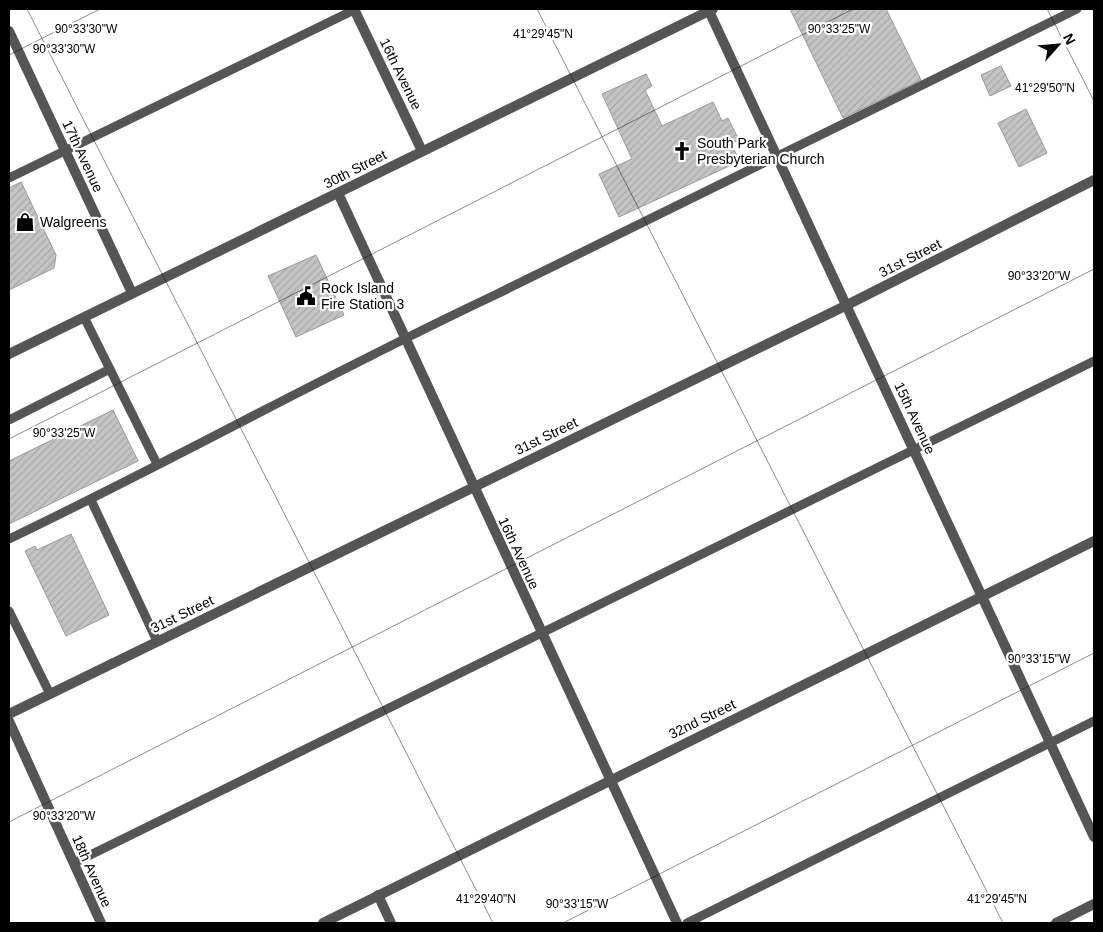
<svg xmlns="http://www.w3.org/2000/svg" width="1103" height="932" font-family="Helvetica,sans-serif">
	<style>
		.building { fill: url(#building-hatch); stroke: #999 }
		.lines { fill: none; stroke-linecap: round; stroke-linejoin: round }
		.service { stroke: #555; stroke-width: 9 }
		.minor { stroke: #555; stroke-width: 10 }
		.tertiary { stroke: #555; stroke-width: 10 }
		.ticks { fill: none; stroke: #000; stroke-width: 1; stroke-opacity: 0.45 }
		.labels { text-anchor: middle; stroke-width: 4.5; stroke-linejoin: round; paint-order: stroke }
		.street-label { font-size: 14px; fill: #000; stroke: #fff }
		.poi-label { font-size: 14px; fill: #000; stroke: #fff; text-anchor: start }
		.ticks-label { font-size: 12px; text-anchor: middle; fill: #000; stroke: #fff; stroke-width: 4.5; stroke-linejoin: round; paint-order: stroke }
	</style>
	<defs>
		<pattern id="building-hatch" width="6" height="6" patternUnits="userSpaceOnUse" patternTransform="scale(1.25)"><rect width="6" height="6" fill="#c4c4c4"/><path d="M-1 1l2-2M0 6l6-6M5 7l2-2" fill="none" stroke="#a7a7a7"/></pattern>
	</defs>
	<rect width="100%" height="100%" fill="#fff"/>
	<g class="building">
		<path d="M790,9H886L921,80L843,118Z"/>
		<path d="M1001,66L1011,86L990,96L981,75Z"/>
		<path d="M646,74L652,86L645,90L662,126L713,102L722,121L728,118L739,140L731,144L740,161L619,217L599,174L632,159L602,94Z"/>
		<path d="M1026,109L1047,153L1019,167L998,123Z"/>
		<path d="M21,182L56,255L54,268L9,290V188Z"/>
		<path d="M316,255L344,315L296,337L268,276Z"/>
		<path d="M113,410L138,461L9,524V461Z"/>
		<path d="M71,534L109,615L66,636L25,551L35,546L37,550Z"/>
	</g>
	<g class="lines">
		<g class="service">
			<path d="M9,178L356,9"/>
			<path d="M84,317L157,464"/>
			<path d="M9,420L110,369"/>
			<path d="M91,500L157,641"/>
			<path d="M9,539C172,461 331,372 495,295L1077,9"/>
			<path d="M9,611L50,694"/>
			<path d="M74,863L1094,361"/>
			<path d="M687,923L1094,721"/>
		</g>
		<g class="minor">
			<path d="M354,9L422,151"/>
			<path d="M709,11L1094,837"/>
			<path d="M9,31L132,293"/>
			<path d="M338,193L677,923"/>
			<path d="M9,714L847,305L1094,180"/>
			<path d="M378,895L391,923"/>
			<path d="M323,923L1094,541"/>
			<path d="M1056,923L1094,904"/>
		</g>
		<g class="tertiary">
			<path d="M9,354L713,9"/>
			<path d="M9,721L101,923"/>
		</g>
	</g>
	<path class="ticks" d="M27,9L493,923M537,9L1003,923M1047,9L1094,101M9,55L100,9M9,439L853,9M9,822L1094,269M563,923L1094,653"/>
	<defs>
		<g id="church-bare" transform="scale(1.5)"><path d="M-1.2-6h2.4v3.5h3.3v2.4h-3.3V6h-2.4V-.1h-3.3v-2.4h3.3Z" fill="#000" stroke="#fff" stroke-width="2.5" paint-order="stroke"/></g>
		<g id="shop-bare" transform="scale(1.5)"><path d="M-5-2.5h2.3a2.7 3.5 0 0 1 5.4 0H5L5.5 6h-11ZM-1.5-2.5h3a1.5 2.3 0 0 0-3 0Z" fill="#000" stroke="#fff" stroke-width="2.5" paint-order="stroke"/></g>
		<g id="civic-bare" transform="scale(1.5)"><path d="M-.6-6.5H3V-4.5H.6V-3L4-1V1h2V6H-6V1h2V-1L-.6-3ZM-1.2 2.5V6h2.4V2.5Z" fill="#000" stroke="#fff" stroke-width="2.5" paint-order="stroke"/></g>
	</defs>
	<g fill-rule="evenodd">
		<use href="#church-bare" x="682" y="151"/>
		<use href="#shop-bare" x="25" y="222"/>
		<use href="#civic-bare" x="306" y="296"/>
	</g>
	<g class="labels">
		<g class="street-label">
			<text transform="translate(401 74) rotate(64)" y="5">16th Avenue</text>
			<text transform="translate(83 156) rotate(65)" y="5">17th Avenue</text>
			<text transform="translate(355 169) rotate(-27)" y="5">30th Street</text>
			<text transform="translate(910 258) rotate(-27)" y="5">31st Street</text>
			<text transform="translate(915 418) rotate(65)" y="5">15th Avenue</text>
			<text transform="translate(546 436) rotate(-26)" y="5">31st Street</text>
			<text transform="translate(519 553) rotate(65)" y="5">16th Avenue</text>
			<text transform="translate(182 614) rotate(-26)" y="5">31st Street</text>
			<text transform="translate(702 719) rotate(-26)" y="5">32nd Street</text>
			<text transform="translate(92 871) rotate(66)" y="5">18th Avenue</text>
		</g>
		<g class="poi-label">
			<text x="697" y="148">South Park<tspan x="697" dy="16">Presbyterian Church</tspan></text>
			<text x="40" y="227">Walgreens</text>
			<text x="321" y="293">Rock Island<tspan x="321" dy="16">Fire Station 3</tspan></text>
		</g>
	</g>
	<g class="ticks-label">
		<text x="86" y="33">90°33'30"W</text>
		<text x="839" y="33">90°33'25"W</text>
		<text x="543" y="38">41°29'45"N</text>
		<text x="64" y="53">90°33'30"W</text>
		<text x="1045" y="92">41°29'50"N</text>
		<text x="1039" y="280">90°33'20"W</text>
		<text x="64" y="437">90°33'25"W</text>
		<text x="1039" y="663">90°33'15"W</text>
		<text x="64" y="820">90°33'20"W</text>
		<text x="486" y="903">41°29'40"N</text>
		<text x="997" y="903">41°29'45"N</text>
		<text x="577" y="908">90°33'15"W</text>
	</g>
	<rect width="1103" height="932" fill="none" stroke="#000000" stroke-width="20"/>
	<g transform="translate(1058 45) rotate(63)" stroke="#ffffff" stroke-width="4" paint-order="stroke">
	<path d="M0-4L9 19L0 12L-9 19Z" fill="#000000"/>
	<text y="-8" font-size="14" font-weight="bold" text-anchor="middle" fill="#000000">N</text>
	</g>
</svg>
